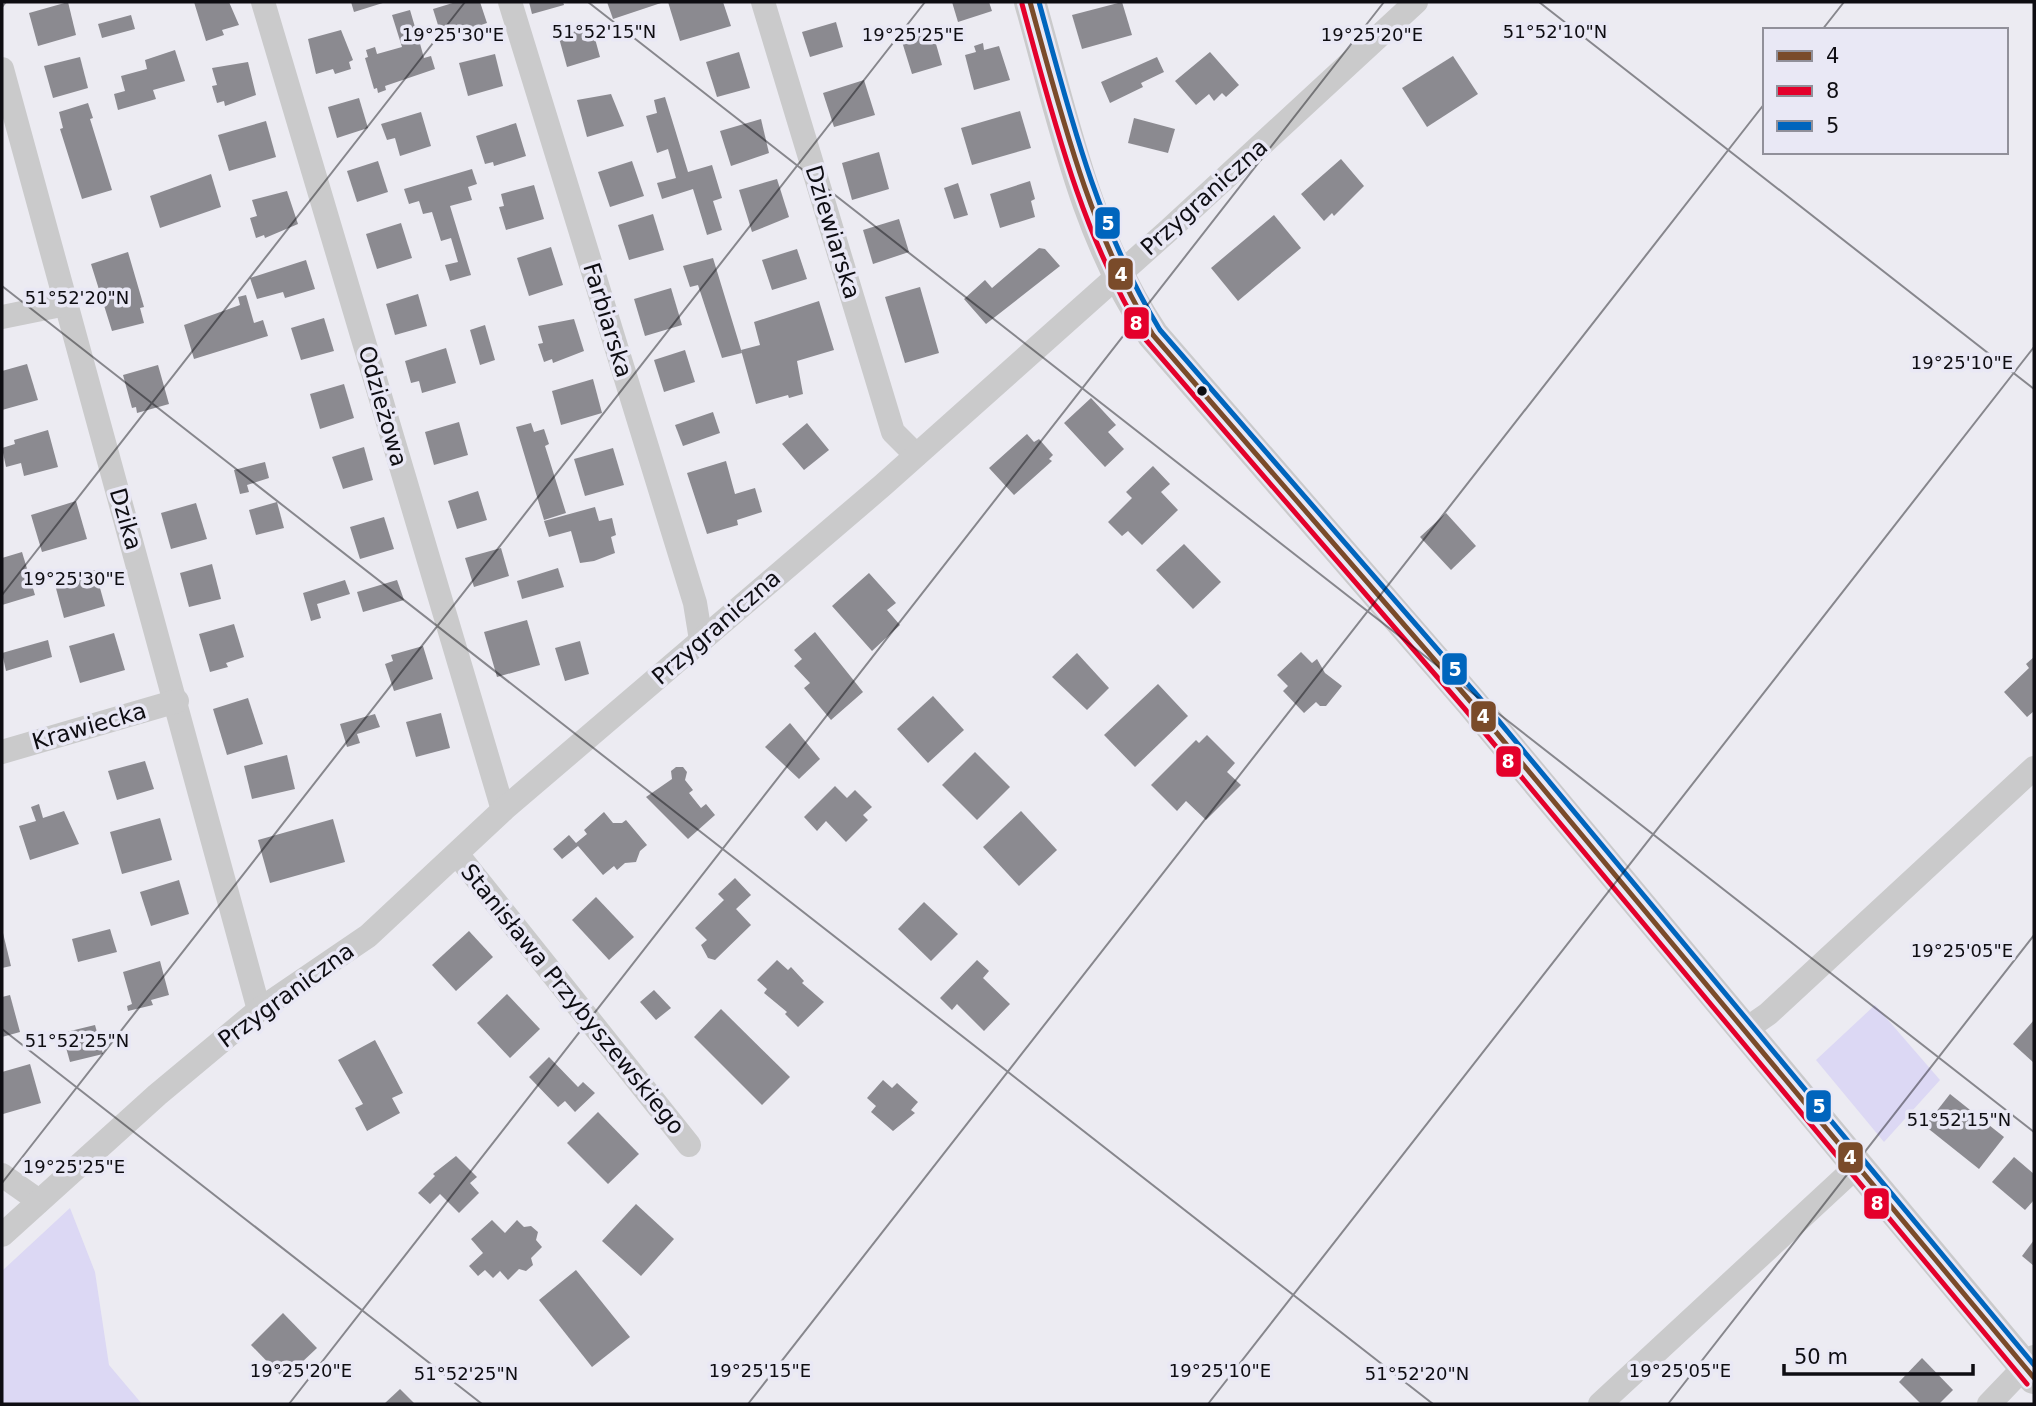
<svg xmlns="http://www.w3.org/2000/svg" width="2036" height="1406" font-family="'DejaVu Sans',sans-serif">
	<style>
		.green { fill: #dcd8f4 }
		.building { fill: #8b8a90 }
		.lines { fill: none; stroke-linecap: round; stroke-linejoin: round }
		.minor { stroke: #cacacb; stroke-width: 24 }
		.tertiary { stroke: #cacacb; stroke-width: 32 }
		.bus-1-casing { stroke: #e9e8f5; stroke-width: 10 }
		.bus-2-casing { stroke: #e9e8f5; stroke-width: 10 }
		.bus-3-casing { stroke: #e9e8f5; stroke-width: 10 }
		.bus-1 { stroke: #7a4b2a; stroke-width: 5 }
		.bus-2 { stroke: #e4002b; stroke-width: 5 }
		.bus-3 { stroke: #0065bd; stroke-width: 5 }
		.ticks { fill: none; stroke: #0e0d12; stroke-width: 2; stroke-opacity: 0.45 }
		.bus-dot { fill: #0e0d12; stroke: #e9e8f5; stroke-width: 2.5 }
		.labels { text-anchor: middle; stroke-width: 7; stroke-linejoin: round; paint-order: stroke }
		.street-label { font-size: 23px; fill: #0e0d12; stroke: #e9e8f5 }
		.ticks-label { font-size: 18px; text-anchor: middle; fill: #0e0d12; stroke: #e9e8f5; stroke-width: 7; stroke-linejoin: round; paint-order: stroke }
		.line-badge { stroke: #e9e8f5; stroke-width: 2.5 }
		.badge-label { font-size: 19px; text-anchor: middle; font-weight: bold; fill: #fff }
	</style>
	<rect width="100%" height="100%" fill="#ecebf2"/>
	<g class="green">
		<path d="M1875,1005L1940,1080L1884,1142L1816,1060Z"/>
		<path d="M70,1208L95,1272L109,1365L142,1404H2V1271Z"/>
	</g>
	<g class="building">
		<path d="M68,2L76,35L38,46L29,13Z"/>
		<path d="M194,2H229L239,25L222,30L224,35L206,41Z"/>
		<path d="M351,2H386L354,12Z"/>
		<path d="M456,2H480L487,23L442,38L433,9Z"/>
		<path d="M529,2H563L564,5L532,14Z"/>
		<path d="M607,2H664L613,19Z"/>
		<path d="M668,2H723L731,26L680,41Z"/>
		<path d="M952,2H989L992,11L958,22Z"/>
		<path d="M1122,2L1132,35L1082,49L1072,15Z"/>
		<path d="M410,10L415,27L420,26L424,38L419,40L424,58L431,56L435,69L385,86L386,90L378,93L377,88L374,89L365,58L368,57L366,50L375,47L377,54L402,47L392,15Z"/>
		<path d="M131,15L135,29L102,38L98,24Z"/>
		<path d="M836,22L843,47L810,57L802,32Z"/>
		<path d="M591,24L600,57L567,67L559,38Z"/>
		<path d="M341,30L353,60L349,62L351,69L335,74L333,69L316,74L308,39Z"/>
		<path d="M905,30L907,37L932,30L942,65L912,74L899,32Z"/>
		<path d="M983,43L984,50L999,46L1010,80L974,90L965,55L976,52L974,46Z"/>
		<path d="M175,50L185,81L153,90L156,99L118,110L114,94L125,91L121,76L147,69L145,60Z"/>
		<path d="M739,52L750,88L717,97L706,62Z"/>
		<path d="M1210,52L1239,85L1226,97L1222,93L1214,101L1209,94L1196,105L1175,81Z"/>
		<path d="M495,54L503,86L468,96L459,63Z"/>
		<path d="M1453,56L1478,94L1427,127L1402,88Z"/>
		<path d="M80,57L88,88L53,98L44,66Z"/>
		<path d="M1157,57L1164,72L1141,83L1143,87L1110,103L1101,82Z"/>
		<path d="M248,62L256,95L225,106L224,101L217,103L212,86L217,85L212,68Z"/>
		<path d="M864,80L875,115L834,127L823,93Z"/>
		<path d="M611,94L624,126L587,137L577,100Z"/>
		<path d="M665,97L688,172L712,165L722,198L713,201L722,230L707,235L693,189L662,199L657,183L676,178L668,149L657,153L646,116L657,113L654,100Z"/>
		<path d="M359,98L368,128L337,138L328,107Z"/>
		<path d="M88,103L93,118L90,119L112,190L82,199L60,129L63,128L59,112Z"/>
		<path d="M1020,111L1031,148L972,165L961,128Z"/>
		<path d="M421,112L431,146L400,156L395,138L387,140L381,124Z"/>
		<path d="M1134,118L1175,129L1168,153L1128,143Z"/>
		<path d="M761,119L769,153L731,166L720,131Z"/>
		<path d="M266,121L276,157L229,171L218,135Z"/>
		<path d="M516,123L526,156L494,166L493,162L485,164L476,136Z"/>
		<path d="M879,152L889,189L852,200L842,163Z"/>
		<path d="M1341,159L1364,186L1334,216L1332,213L1324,221L1301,194Z"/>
		<path d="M378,161L388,192L357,202L347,171Z"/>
		<path d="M632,161L644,196L610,207L598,172Z"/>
		<path d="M472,169L477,184L468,187L472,200L450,206L471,275L450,281L445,265L458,262L451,238L441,241L432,212L423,214L419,201L409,204L404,189Z"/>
		<path d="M211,174L221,207L160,228L150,196Z"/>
		<path d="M777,179L789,217L752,232L739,190Z"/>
		<path d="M1030,181L1035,199L1031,201L1035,217L1000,228L990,194Z"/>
		<path d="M958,183L968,215L954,219L944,188Z"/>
		<path d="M534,185L544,219L506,230L499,207L504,206L501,194Z"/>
		<path d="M287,191L298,224L265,238L264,235L256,238L250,218L257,216L252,200Z"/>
		<path d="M653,214L664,250L629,260L618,225Z"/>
		<path d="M1274,215L1301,248L1238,301L1211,268Z"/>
		<path d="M899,219L909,252L873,264L863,230Z"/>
		<path d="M401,223L412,258L377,269L366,234Z"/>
		<path d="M551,247L563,285L529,296L517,258Z"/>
		<path d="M1039,248L1045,249L1060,266L986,324L964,299L985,280L992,288Z"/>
		<path d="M797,249L807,279L772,290L762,260Z"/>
		<path d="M128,252L144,307L140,308L144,323L112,331L91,264Z"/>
		<path d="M713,258L742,353L722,358L698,285L690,287L683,266Z"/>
		<path d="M306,260L315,289L285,298L283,292L257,299L250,278Z"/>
		<path d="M920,287L939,353L905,363L885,297Z"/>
		<path d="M671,288L682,325L645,336L634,299Z"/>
		<path d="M418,294L427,326L395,335L386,304Z"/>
		<path d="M246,295L254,323L263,320L268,336L194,359L184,325L240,305L238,297Z"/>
		<path d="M819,301L834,350L797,361L803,394L789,398L788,395L756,404L741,350L760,345L754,322Z"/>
		<path d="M324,318L334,351L301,360L291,328Z"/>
		<path d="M574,319L584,351L553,363L552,359L544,362L538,344L543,343L538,326Z"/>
		<path d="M485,325L495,360L480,365L470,330Z"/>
		<path d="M446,348L456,383L422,393L419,381L411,383L405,361Z"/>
		<path d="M685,350L695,382L664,392L654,360Z"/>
		<path d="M27,364L38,400L2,410V371Z"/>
		<path d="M158,365L169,404L137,413L136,407L132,408L123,375Z"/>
		<path d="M593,379L602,413L561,425L552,391Z"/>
		<path d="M344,384L354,418L320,429L310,394Z"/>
		<path d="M1091,398L1116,425L1108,432L1124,449L1105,467L1064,423Z"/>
		<path d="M713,412L720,433L683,446L675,425Z"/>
		<path d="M459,422L468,455L434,465L425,432Z"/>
		<path d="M531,423L534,432L544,429L549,444L545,446L566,513L544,520L516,427Z"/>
		<path d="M807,423L829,450L804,470L782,444Z"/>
		<path d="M48,430L58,467L24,476L21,463L6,467L2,448L15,444L14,440Z"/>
		<path d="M1027,434L1034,442L1039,439L1053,455L1049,459L1052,461L1014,495L989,468Z"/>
		<path d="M364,447L373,480L343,489L332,457Z"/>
		<path d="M613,448L624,485L585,496L574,459Z"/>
		<path d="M726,461L735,494L755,488L762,512L737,520L738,525L707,534L687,473Z"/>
		<path d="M265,462L269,478L247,485L249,492L240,494L234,470Z"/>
		<path d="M1153,466L1170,484L1161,492L1178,510L1142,545L1128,531L1122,536L1108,522L1132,498L1126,492Z"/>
		<path d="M478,491L487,520L457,529L448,501Z"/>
		<path d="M76,501L87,539L42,552L31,515Z"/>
		<path d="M277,502L284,528L256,535L249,510Z"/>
		<path d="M196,503L207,539L171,549L161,513Z"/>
		<path d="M595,507L599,521L612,518L616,535L611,537L615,553L594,561L580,563L571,531L549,537L544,521Z"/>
		<path d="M1446,513L1476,546L1451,570L1420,537Z"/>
		<path d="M384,517L394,549L360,559L350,527Z"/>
		<path d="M1184,544L1221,582L1193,609L1156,570Z"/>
		<path d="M501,548L509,576L474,587L465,558Z"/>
		<path d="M22,552L35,595L2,605V558Z"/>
		<path d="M212,564L221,599L189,607L180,573Z"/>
		<path d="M558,568L564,587L522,599L517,581Z"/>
		<path d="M95,570L105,606L64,618L54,581Z"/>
		<path d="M869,573L896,603L887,610L900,625L872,651L832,606Z"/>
		<path d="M345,580L350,594L317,604L321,618L311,621L303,593Z"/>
		<path d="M397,580L404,600L363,612L357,592Z"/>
		<path d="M527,620L540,665L497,677L484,632Z"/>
		<path d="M234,624L244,657L226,663L228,667L210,672L199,634Z"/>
		<path d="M815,632L863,692L831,720L804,688L810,683L794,666L802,659L794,650Z"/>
		<path d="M114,633L125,670L80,683L69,646Z"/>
		<path d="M48,640L52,657L6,671L2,653Z"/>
		<path d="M580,641L589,674L565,681L555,648Z"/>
		<path d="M423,646L433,679L394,691L385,664L393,661L391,655Z"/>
		<path d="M1301,652L1312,663L1317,659L1325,673L1342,686L1326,706H1320L1316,702L1304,713L1283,691L1288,686L1277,675Z"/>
		<path d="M1077,653L1109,688L1087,710L1052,677Z"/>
		<path d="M2034,657V711L2027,717L2004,692L2029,668L2026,664Z"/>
		<path d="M1158,684L1188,716L1135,767L1104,735Z"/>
		<path d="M933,696L964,730L928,763L897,729Z"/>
		<path d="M248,698L263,744L227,755L213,709Z"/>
		<path d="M441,713L450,748L416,757L406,722Z"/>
		<path d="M375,714L380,727L357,734L360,743L347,747L340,724Z"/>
		<path d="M790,723L820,759L799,779L765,747Z"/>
		<path d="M1207,735L1235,763L1227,772L1241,785L1206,820L1186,801L1177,811L1151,785L1196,740L1199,743Z"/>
		<path d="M975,752L1010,787L977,820L942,785Z"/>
		<path d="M287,755L295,789L252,799L244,766Z"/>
		<path d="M145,761L154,789L117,800L108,771Z"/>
		<path d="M676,767H683L687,772L685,780L693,790L689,793L701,808L706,804L715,815L688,839L646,797L672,779L671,771Z"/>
		<path d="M835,786L847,798L855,790L872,807L863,815L868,820L846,842L826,821L817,831L804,817Z"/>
		<path d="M39,804L43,818L64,811L79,844L30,860L19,826L36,821L31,807Z"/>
		<path d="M1021,811L1057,850L1019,886L983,847Z"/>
		<path d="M604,812L613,823H622L626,820L647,845L640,851L636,862L625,863L617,870L614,866L603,875L578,846L562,859L553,849L569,835L576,843L587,834L584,830Z"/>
		<path d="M160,818L172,860L122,874L110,832Z"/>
		<path d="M333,819L345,862L270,883L258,840Z"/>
		<path d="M735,878L751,895L736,909L751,925L715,960L708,958L701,945L707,940L695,928L724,900L718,894Z"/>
		<path d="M179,880L189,914L151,926L140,892Z"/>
		<path d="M596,897L634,937L609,960L572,920Z"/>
		<path d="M924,902L958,934L931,961L898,929Z"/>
		<path d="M110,929L117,952L78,962L72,939Z"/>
		<path d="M469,931L493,957L456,991L432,965Z"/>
		<path d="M3,933L11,966L2,968V934Z"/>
		<path d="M777,960L788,970L791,967L804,981L802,983L824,1002L798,1027L785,1014L787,1012L764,993L767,989L757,980Z"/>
		<path d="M977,960L989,971L983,978L1010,1004L984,1031L957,1004L952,1010L940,998Z"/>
		<path d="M160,961L169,995L151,1000L153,1005L128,1011L127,1006L132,1004L123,972Z"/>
		<path d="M654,990L671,1008L656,1020L640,1002Z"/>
		<path d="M507,994L540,1029L510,1058L477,1023Z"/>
		<path d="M10,995L20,1032L2,1037V997Z"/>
		<path d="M721,1009L790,1077L762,1105L694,1037Z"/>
		<path d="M2034,1020V1063L2013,1044Z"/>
		<path d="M95,1025L103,1054L70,1062L62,1033Z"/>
		<path d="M375,1040L403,1093L392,1098L400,1113L367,1131L355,1108L363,1104L338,1060Z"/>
		<path d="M549,1057L578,1087L583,1082L595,1093L575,1112L565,1101L558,1107L529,1077Z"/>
		<path d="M30,1064L41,1103L3,1114L2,1072Z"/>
		<path d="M883,1080L892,1088L897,1083L918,1102L911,1110L915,1113L893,1131L871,1112L876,1106L867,1098Z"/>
		<path d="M1950,1094L2004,1137L1979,1169L1925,1126Z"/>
		<path d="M598,1112L639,1154L608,1184L567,1143Z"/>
		<path d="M456,1156L477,1177L470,1183L479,1193L459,1213L440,1194L430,1204L418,1193L435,1176L433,1174Z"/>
		<path d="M2014,1157L2034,1174V1200L2025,1210L1992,1182Z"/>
		<path d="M636,1204L674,1239L641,1276L602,1241Z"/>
		<path d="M492,1220L505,1233L517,1220L524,1227L531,1226L538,1232L536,1240L542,1247L531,1258L533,1265L526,1271L519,1269L508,1280L500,1271L493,1278L485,1270L478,1276L469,1266L483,1253L471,1239Z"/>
		<path d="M2034,1240V1266L2022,1256Z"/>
		<path d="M576,1270L630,1337L592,1367L539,1300Z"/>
		<path d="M283,1313L317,1348L284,1379L251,1345Z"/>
		<path d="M1922,1358L1953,1390L1939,1404H1921L1899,1382Z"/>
		<path d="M400,1389L415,1404H384Z"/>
	</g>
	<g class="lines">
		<g class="minor">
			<path d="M263,2L503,810"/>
			<path d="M510,2L695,603L701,640"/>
			<path d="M763,2L893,432L916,455"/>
			<path d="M2,69L259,1010"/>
			<path d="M2,317L66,304"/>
			<path d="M2,752L177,701"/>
			<path d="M457,854L689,1145"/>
			<path d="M1745,1030L1768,1014L2034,768"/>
			<path d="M2,1175L39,1201"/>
			<path d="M2,1235L157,1095L259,1010L368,936L503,810L883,485L1169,230L1416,2"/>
			<path d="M1600,1404L1857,1166"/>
			<path d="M1989,1404L2034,1357"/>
		</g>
		<path class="tertiary" d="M1030,2C1063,118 1085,233 1153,335L1471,702L2034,1378"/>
		<g class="bus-1-casing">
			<path id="bus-1" d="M1030,2C1062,118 1090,231 1153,335L1471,702L2034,1378"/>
		</g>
		<g class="bus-2-casing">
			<path id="bus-2" d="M1022,4C1054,121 1082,236 1146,340L1464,708L2027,1384"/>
		</g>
		<g class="bus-3-casing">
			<path id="bus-3" d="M1039,2C1070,116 1098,228 1160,330L1478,696L2034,1365"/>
		</g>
		<use href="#bus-1" class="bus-1"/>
		<use href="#bus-2" class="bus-2"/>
		<use href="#bus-3" class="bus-3"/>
	</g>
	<path class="ticks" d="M588,2L2034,1132M1539,2L2034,389M2,7L6,2M1822,30L1844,2M2,286L1433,1404M2,595L465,2M2,1029L482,1404M2,1183L925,2M289,1404L1384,2M748,1404L1765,103M1208,1404L2034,347M1668,1404L2034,935"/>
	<circle class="bus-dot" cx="1202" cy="391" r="6"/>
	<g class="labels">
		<g class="street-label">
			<text transform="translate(1204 197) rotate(-42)" y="8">Przygraniczna</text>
			<text transform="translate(833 232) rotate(73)" y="8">Dziewiarska</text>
			<text transform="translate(608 320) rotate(73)" y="8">Farbiarska</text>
			<text transform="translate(383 406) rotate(74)" y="8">Odzieżowa</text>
			<text transform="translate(126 519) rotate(74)" y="8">Dzika</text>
			<text transform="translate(716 627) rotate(-41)" y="8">Przygraniczna</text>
			<text transform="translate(89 726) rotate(-16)" y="8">Krawiecka</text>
			<text transform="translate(286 995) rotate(-36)" y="8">Przygraniczna</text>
			<text transform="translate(573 999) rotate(51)" y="8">Stanisława Przybyszewskiego</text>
		</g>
	</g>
	<g class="ticks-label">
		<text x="1555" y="38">51°52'10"N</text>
		<text x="604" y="38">51°52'15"N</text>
		<text x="453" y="41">19°25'30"E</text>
		<text x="913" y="41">19°25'25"E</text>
		<text x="1372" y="41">19°25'20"E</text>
		<text x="77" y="304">51°52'20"N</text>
		<text x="1962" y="369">19°25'10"E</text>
		<text x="74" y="585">19°25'30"E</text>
		<text x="1962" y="957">19°25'05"E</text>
		<text x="77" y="1047">51°52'25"N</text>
		<text x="1959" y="1126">51°52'15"N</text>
		<text x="74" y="1173">19°25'25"E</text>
		<text x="301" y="1377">19°25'20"E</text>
		<text x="760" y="1377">19°25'15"E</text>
		<text x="1220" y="1377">19°25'10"E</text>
		<text x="1680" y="1377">19°25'05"E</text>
		<text x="466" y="1380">51°52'25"N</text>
		<text x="1417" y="1380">51°52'20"N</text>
	</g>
	<g class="line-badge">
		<rect x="1094" y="206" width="27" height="34" rx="7" fill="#0065bd"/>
		<rect x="1107" y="257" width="27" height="34" rx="7" fill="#7a4b2a"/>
		<rect x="1123" y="306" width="27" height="34" rx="7" fill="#e4002b"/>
		<rect x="1441" y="652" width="27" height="34" rx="7" fill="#0065bd"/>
		<rect x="1470" y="700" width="27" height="33" rx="7" fill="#7a4b2a"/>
		<rect x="1495" y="745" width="27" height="33" rx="7" fill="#e4002b"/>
		<rect x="1805" y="1089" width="27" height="34" rx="7" fill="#0065bd"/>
		<rect x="1837" y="1141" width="27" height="33" rx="7" fill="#7a4b2a"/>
		<rect x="1863" y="1187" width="27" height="33" rx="7" fill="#e4002b"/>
	</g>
	<g class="badge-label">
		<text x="1108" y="230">5</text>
		<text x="1121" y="281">4</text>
		<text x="1136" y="330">8</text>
		<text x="1455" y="676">5</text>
		<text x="1483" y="723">4</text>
		<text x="1508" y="768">8</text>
		<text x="1819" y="1113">5</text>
		<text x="1850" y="1164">4</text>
		<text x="1877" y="1210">8</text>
	</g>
	<rect width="2036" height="1406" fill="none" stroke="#0e0d12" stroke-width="7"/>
	<rect x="1763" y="28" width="245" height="126" fill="#e9e8f5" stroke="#91909a" stroke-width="2"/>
	<rect x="1777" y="51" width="35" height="10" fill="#7a4b2a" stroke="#91909a" stroke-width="2"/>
	<text x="1826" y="63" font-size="21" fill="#0e0d12">4</text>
	<rect x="1777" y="86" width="35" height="10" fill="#e4002b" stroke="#91909a" stroke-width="2"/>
	<text x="1826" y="98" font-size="21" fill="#0e0d12">8</text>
	<rect x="1777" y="121" width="35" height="10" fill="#0065bd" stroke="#91909a" stroke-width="2"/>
	<text x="1826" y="133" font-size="21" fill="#0e0d12">5</text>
	<path d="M1784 1364v10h189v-10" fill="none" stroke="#0e0d12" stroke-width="3.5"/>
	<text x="1794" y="1364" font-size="21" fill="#0e0d12" stroke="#e9e8f5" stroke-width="5" paint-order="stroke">50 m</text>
</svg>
